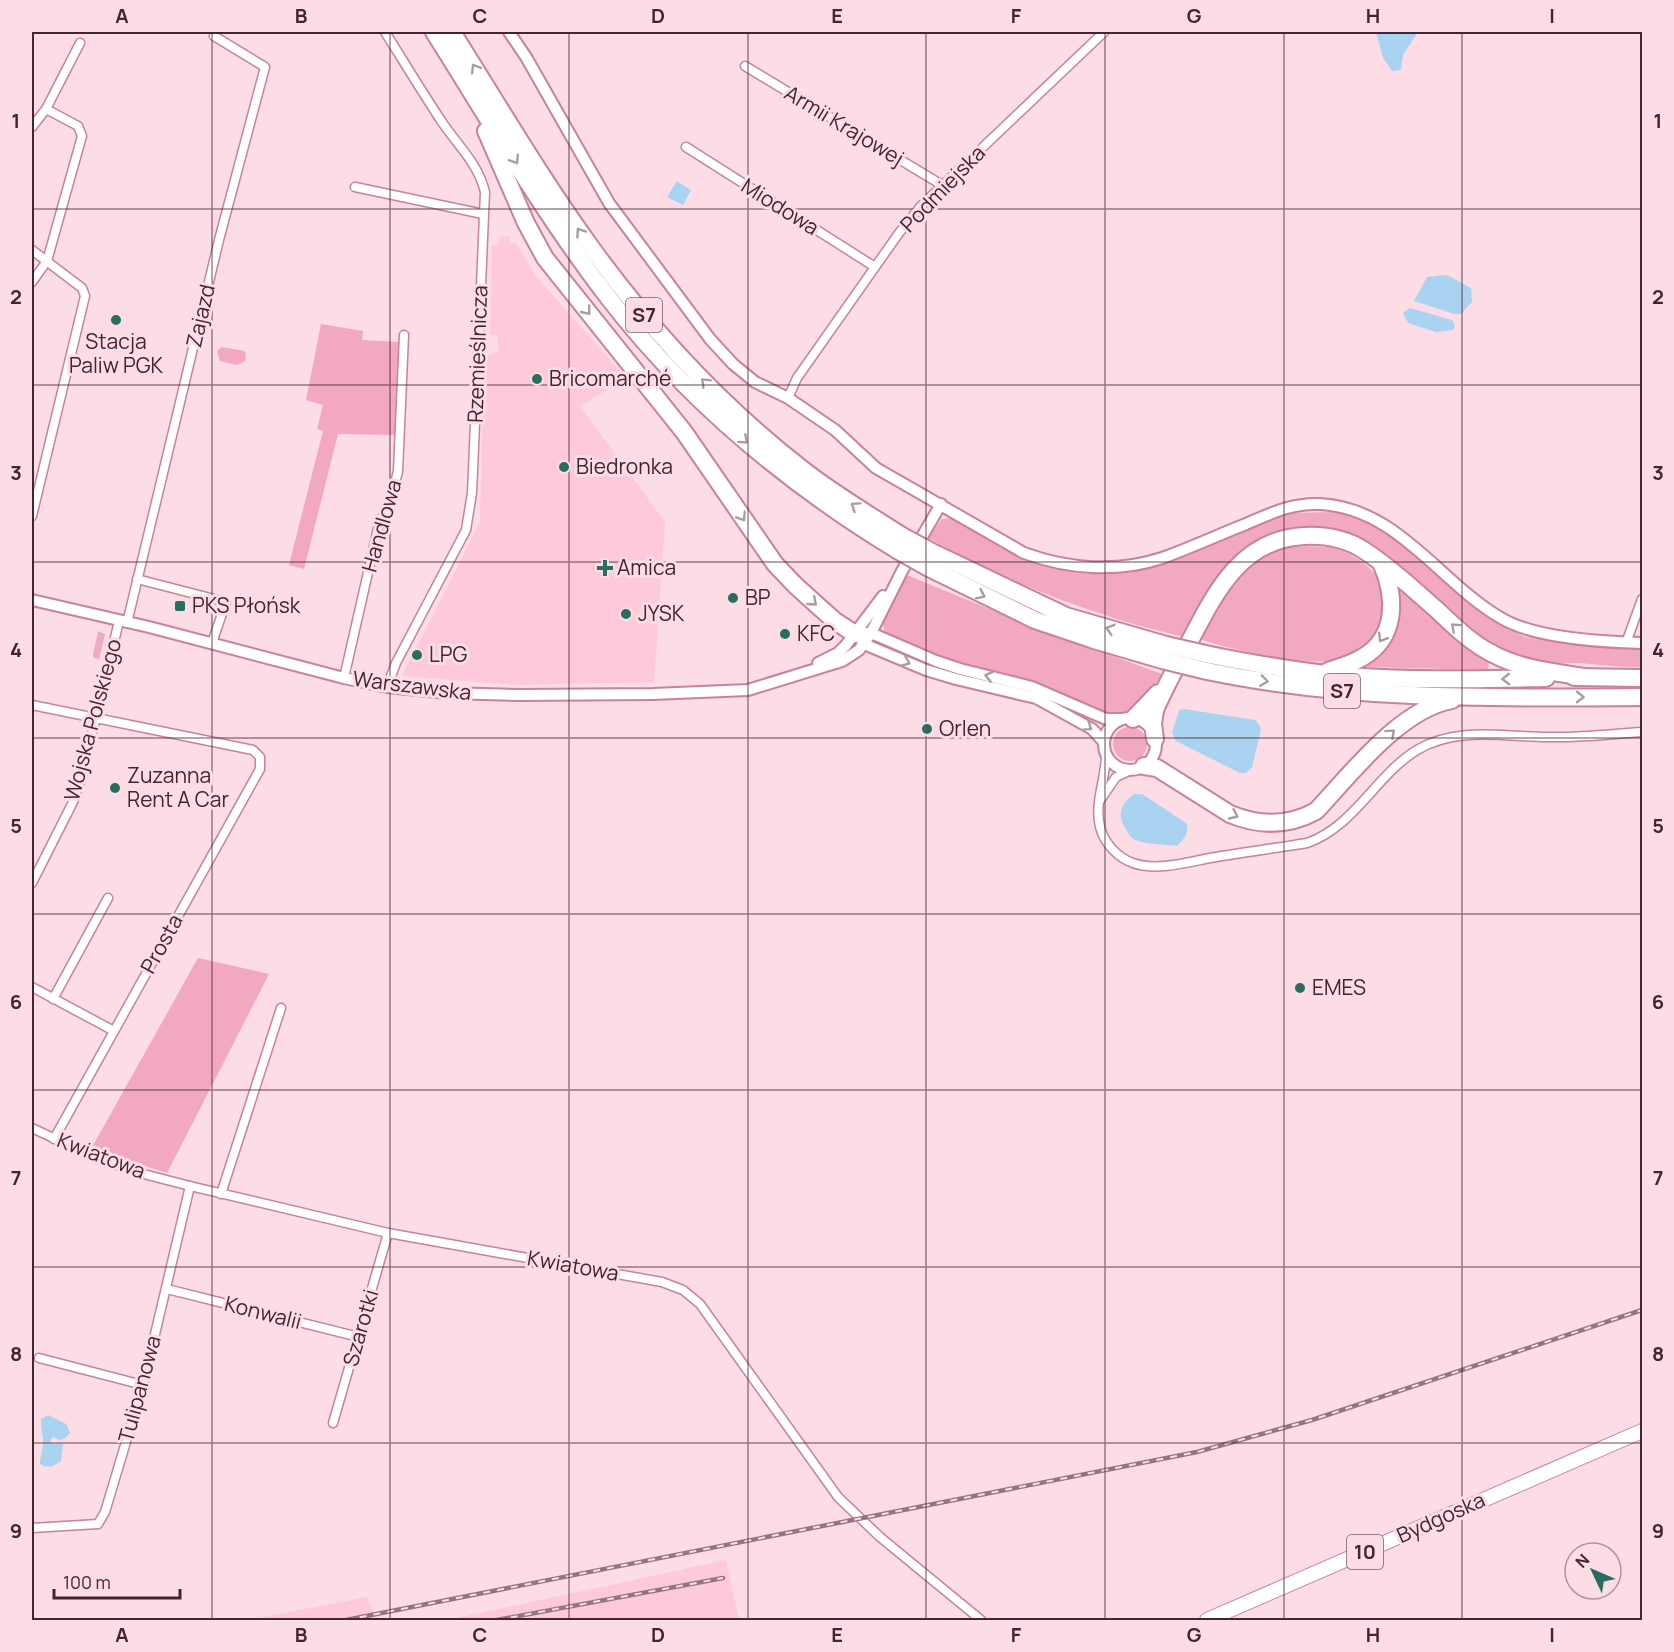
<svg xmlns="http://www.w3.org/2000/svg" width="1674" height="1652" font-family="Manrope,sans-serif">
	<style>
		.built { fill: #fecada }
		.green { fill: #f2a8bf }
		.water { fill: #a9d3f0 }
		.lines { fill: none; stroke-linecap: round; stroke-linejoin: round }
		.minor-casing { stroke: #c98299; stroke-width: 11 }
		.tertiary-casing { stroke: #c98299; stroke-width: 14 }
		.primary-casing { stroke: #c98299; stroke-width: 16 }
		.motorway-casing { stroke: #c98299; stroke-width: 20 }
		.minor { stroke: #fff; stroke-width: 8 }
		.tertiary { stroke: #fff; stroke-width: 10 }
		.primary { stroke: #fff; stroke-width: 14 }
		.motorway { stroke: #fff; stroke-width: 16 }
		.rail-casing { stroke: #94757f; stroke-width: 4.5 }
		.rail { stroke: #fcdce5; stroke-width: 2; stroke-dasharray: 7; stroke-linecap: butt }
		.motorway-bridge-casing { stroke: #c98299; stroke-width: 20; stroke-linecap: butt }
		.motorway-bridge { stroke: #fff; stroke-width: 16 }
		.oneway { stroke: #aa9da1 }
		.grid { fill: none; stroke: #42252f; stroke-width: 1.5; stroke-opacity: 0.55 }
		.poi-dot { fill: #286d60; stroke: #fcdce5; stroke-width: 2 }
		.labels { text-anchor: middle; stroke-width: 6; stroke-linejoin: round; paint-order: stroke }
		.shield { fill: #fcdce5; stroke: #7a5c66; stroke-width: 1.5 }
		.shield-label { font-size: 20px; font-weight: bold; fill: #42252f }
		.street-label { font-size: 21px; fill: #42252f; stroke: #fcdce5 }
		.poi-label { font-size: 21px; fill: #42252f; stroke: #fcdce5; text-anchor: start }
		.neatline { fill: none; stroke: #42252f; stroke-width: 2 }
		.grid-label { font-size: 20px; text-anchor: middle; font-weight: bold; fill: #42252f }
	</style>
	<rect width="100%" height="100%" fill="#fcdce5"/>
	<g class="built">
		<path d="M509,236L510,244L516,242L534,274L626,378L580,406L665,522L654,682L516,685L402,676L480,522L484,358L499,350L497,335H490L492,245H498L500,237Z"/>
		<path d="M726,1560L739,1620H447L555,1597Z"/>
		<path d="M367,1597L376,1620H248Z"/>
	</g>
	<g class="green">
		<path d="M321,324L363,331L362,340L399,342L396,435L338,434L304,569L289,565L323,431L317,429L323,405L306,400Z"/>
		<path d="M222,347L244,351L246,354L245,361L237,365L220,361L217,351Z"/>
		<path d="M1335,512L1363,519L1408,547L1485,616L1525,637L1616,648H1642V667C1621,667 1600,665 1579,663C1566,663 1551,664 1538,661C1525,659 1508,652 1495,646C1417,610 1376,491 1270,536C1226,554 1201,594 1183,637C1158,630 1133,625 1108,616C1046,596 985,570 928,538L942,519L952,518L1001,548L1038,565L1076,572L1107,574L1154,567L1288,513Z"/>
		<path d="M1291,546C1311,547 1332,544 1349,554C1361,560 1373,569 1380,581C1382,585 1382,593 1382,598C1385,623 1379,638 1357,652C1352,654 1347,659 1341,660C1312,667 1227,650 1198,638C1217,609 1236,568 1269,552C1275,549 1284,548 1291,546Z"/>
		<path d="M907,575L1031,626L1162,674C1146,698 1139,712 1109,715L959,665L885,634L882,620Z"/>
		<path d="M1403,586L1485,658L1489,663L1488,670L1367,667C1393,642 1401,624 1398,589Z"/>
		<path d="M98,631L105,634L99,659L94,658L93,655Z"/>
		<circle cx="1130" cy="744" r="17"/>
		<path d="M198,958L269,974L167,1173L91,1149Z"/>
	</g>
	<g class="water">
		<path d="M1376,32H1418L1403,55L1401,70L1392,71L1383,58Z"/>
		<path d="M677,181L691,190L683,205L667,197Z"/>
		<path d="M1447,275L1471,288L1472,302L1461,314H1454L1414,301L1427,277Z"/>
		<path d="M1410,308L1452,320L1455,326L1453,330L1436,332L1408,323L1403,313Z"/>
		<path d="M1184,709L1255,720L1260,726L1261,730L1252,767L1246,773H1240L1176,741L1172,733L1179,710Z"/>
		<path d="M1134,794H1142L1186,823C1190,832 1184,839 1177,846C1165,844 1147,845 1135,840C1131,838 1128,833 1126,829C1116,815 1121,804 1134,794Z"/>
		<path d="M48,1415L66,1424L70,1433L64,1439L59,1440L54,1437L51,1439L50,1442L53,1444L63,1443L61,1461C54,1466 48,1469 40,1464C40,1456 44,1446 43,1439C42,1432 41,1427 41,1419Z"/>
	</g>
	<g class="lines">
		<g class="minor-casing">
			<g id="minor">
				<path d="M385,32C404,62 422,92 442,122C458,146 478,163 485,192L472,493L466,530L396,663L387,687"/>
				<path d="M745,66L942,185"/>
				<path d="M32,127L46,109L80,43"/>
				<path d="M686,147L875,267"/>
				<path d="M355,187L483,214"/>
				<path d="M32,250L82,288L85,296L32,516"/>
				<path d="M32,282L47,261L82,136L78,126L46,109"/>
				<path d="M788,398L797,378L899,233L921,206L1104,32"/>
				<path d="M137,579L226,602L212,643"/>
				<path d="M127,623L219,240L265,67L214,36"/>
				<path d="M1626,643L1642,599"/>
				<path d="M344,678L379,524L391,500L398,471L404,335"/>
				<path d="M32,705L253,750L260,757V769L54,1139"/>
				<path d="M1106,754C1106,779 1094,802 1100,827C1104,843 1118,858 1133,863C1158,872 1191,861 1216,857C1246,852 1276,848 1307,843C1354,827 1376,775 1417,750C1457,726 1504,737 1547,737C1579,738 1611,734 1642,732"/>
				<path d="M1101,799L1116,777L1131,770"/>
				<path d="M32,883L73,802L82,775L119,621"/>
				<path d="M32,987L114,1031"/>
				<path d="M53,999L108,898"/>
				<path d="M32,1128L92,1156L136,1172L190,1186L388,1233L662,1282L683,1290L700,1304L838,1497L880,1537L981,1620"/>
				<path d="M221,1194L281,1008"/>
				<path d="M167,1289L359,1337"/>
				<path d="M39,1358L143,1385"/>
				<path d="M333,1423L388,1233"/>
				<path d="M32,1528L98,1524L105,1512L143,1385L190,1186"/>
			</g>
		</g>
		<g class="tertiary-casing">
			<g id="tertiary">
				<path d="M509,32L526,57L609,203L710,339L733,364L755,382L788,398L835,430L876,468L1024,553C1068,569 1117,573 1162,558C1190,548 1218,535 1246,524C1272,513 1291,503 1320,504C1398,508 1439,582 1501,618C1534,638 1603,642 1642,643"/>
				<path d="M32,600L149,627L344,678L387,687L447,693L518,695L653,694L748,690L842,661L859,650L871,633L902,571L941,504"/>
				<path d="M863,633H871L936,661L960,669L1032,687L1106,719H1123"/>
				<path d="M860,638L864,644L926,670L956,679L1036,698L1092,729L1104,742"/>
				<path d="M818,663L838,653L846,645L883,596"/>
				<circle cx="1130" cy="744" r="26"/>
			</g>
		</g>
		<g class="primary-casing">
			<path id="primary" d="M1207,1620L1642,1431"/>
		</g>
		<g class="motorway-casing">
			<g id="motorway">
				<path d="M434,32C490,121 544,214 608,297C687,400 787,483 897,550"/>
				<path d="M452,32C497,103 540,177 590,246C650,329 721,406 802,469C834,494 869,515 904,537"/>
				<path d="M486,131L526,223L545,258L684,432L775,564L795,585L817,605L835,621L855,634"/>
				<path d="M936,554L1066,616L1166,645"/>
				<path d="M929,568L1035,620L1094,640L1162,660"/>
				<path d="M1210,655C1255,664 1301,672 1347,676C1413,681 1480,679 1546,678"/>
				<path d="M1207,671C1350,701 1497,698 1642,697"/>
				<path d="M1328,671C1340,667 1352,664 1363,657C1397,637 1396,597 1382,565"/>
				<path d="M1574,677L1642,678"/>
				<path d="M1133,719L1158,693"/>
				<path d="M1155,739L1153,724L1155,710C1166,685 1179,661 1192,637C1217,589 1243,539 1304,536C1325,535 1347,539 1365,551C1391,568 1413,589 1436,609C1454,626 1471,643 1493,654C1521,669 1554,672 1585,677"/>
				<path d="M1144,766L1157,768L1230,814C1259,826 1287,827 1316,811C1351,774 1400,709 1452,700"/>
			</g>
		</g>
		<use href="#minor" class="minor"/>
		<use href="#tertiary" class="tertiary"/>
		<use href="#primary" class="primary"/>
		<use href="#motorway" class="motorway"/>
		<g class="rail-casing">
			<g id="rail">
				<path d="M346,1620L1197,1452L1312,1420L1642,1310"/>
				<path d="M497,1620L723,1578"/>
			</g>
		</g>
		<use href="#rail" class="rail"/>
		<g class="motorway-bridge-casing">
			<g id="motorway-bridge">
				<path d="M904,537L936,554"/>
				<path d="M897,550L929,568"/>
				<path d="M1166,645L1210,655"/>
				<path d="M1162,660L1207,671"/>
			</g>
		</g>
		<use href="#motorway-bridge" class="motorway-bridge"/>
	</g>
	<defs><path id="oneway-chevron" d="M-2-3.5L2.5 0L-2 3.5" fill="none" stroke-width="1.6" stroke-linecap="round" stroke-linejoin="round" transform="scale(1.5)"/></defs>
	<g class="oneway">
		<use href="#oneway-chevron" transform="translate(475 68) rotate(-122)"/>
		<use href="#oneway-chevron" transform="translate(515 160) rotate(58)"/>
		<use href="#oneway-chevron" transform="translate(580 232) rotate(-124)"/>
		<use href="#oneway-chevron" transform="translate(587 311) rotate(51)"/>
		<use href="#oneway-chevron" transform="translate(705 382) rotate(-135)"/>
		<use href="#oneway-chevron" transform="translate(744 440) rotate(42)"/>
		<use href="#oneway-chevron" transform="translate(855 506) rotate(-146)"/>
		<use href="#oneway-chevron" transform="translate(742 517) rotate(56)"/>
		<use href="#oneway-chevron" transform="translate(981 595) rotate(26)"/>
		<use href="#oneway-chevron" transform="translate(813 602) rotate(41)"/>
		<use href="#oneway-chevron" transform="translate(1455 627) rotate(-138)"/>
		<use href="#oneway-chevron" transform="translate(1110 629) rotate(-163)"/>
		<use href="#oneway-chevron" transform="translate(1382 638) rotate(122)"/>
		<use href="#oneway-chevron" transform="translate(906 662) rotate(22)"/>
		<use href="#oneway-chevron" transform="translate(989 676) rotate(-167)"/>
		<use href="#oneway-chevron" transform="translate(1506 679) rotate(179)"/>
		<use href="#oneway-chevron" transform="translate(1264 681) rotate(8)"/>
		<use href="#oneway-chevron" transform="translate(1580 697) rotate(1)"/>
		<use href="#oneway-chevron" transform="translate(1088 727) rotate(34)"/>
		<use href="#oneway-chevron" transform="translate(1391 733) rotate(-42)"/>
		<use href="#oneway-chevron" transform="translate(1234 815) rotate(25)"/>
	</g>
	<path class="grid" d="M212,32V1620M390,32V1620M569,32V1620M748,32V1620M926,32V1620M1105,32V1620M1284,32V1620M1462,32V1620M32,209H1642M32,385H1642M32,562H1642M32,738H1642M32,914H1642M32,1090H1642M32,1267H1642M32,1443H1642"/>
	<g class="poi-dot">
		<circle cx="116" cy="320" r="6"/>
		<circle cx="537" cy="379" r="6"/>
		<circle cx="564" cy="467" r="6"/>
		<path d="M602 559h6v6h6v6h-6v6h-6v-6h-6v-6h6z"/>
		<circle cx="733" cy="598" r="6"/>
		<rect x="174" y="600" width="12" height="12" rx="3"/>
		<circle cx="626" cy="614" r="6"/>
		<circle cx="785" cy="634" r="6"/>
		<circle cx="417" cy="655" r="6"/>
		<circle cx="927" cy="729" r="6"/>
		<circle cx="115" cy="788" r="6"/>
		<circle cx="1300" cy="988" r="6"/>
	</g>
	<g class="labels">
		<g class="shield">
			<rect x="626" y="298" width="36" height="34" rx="4.5"/>
			<rect x="1324" y="674" width="36" height="34" rx="4.5"/>
			<rect x="1347" y="1535" width="36" height="34" rx="4.5"/>
		</g>
		<g class="shield-label">
			<text x="644" y="322">S7</text>
			<text x="1342" y="698">S7</text>
			<text x="1365" y="1559">10</text>
		</g>
		<g class="street-label">
			<text transform="translate(844 126) rotate(31)" y="7">Armii Krajowej</text>
			<text transform="translate(943 189) rotate(-46)" y="7">Podmiejska</text>
			<text transform="translate(780 207) rotate(32)" y="7">Miodowa</text>
			<text transform="translate(201 316) rotate(-77)" y="7">Zajazd</text>
			<text transform="translate(478 354) rotate(-88)" y="7">Rzemieślnicza</text>
			<text transform="translate(382 526) rotate(-74)" y="7">Handlowa</text>
			<text transform="translate(412 686) rotate(7)" y="7">Warszawska</text>
			<text transform="translate(93 720) rotate(-75)" y="7">Wojska Polskiego</text>
			<text transform="translate(162 944) rotate(-61)" y="7">Prosta</text>
			<text transform="translate(101 1156) rotate(21)" y="7">Kwiatowa</text>
			<text transform="translate(573 1266) rotate(10)" y="7">Kwiatowa</text>
			<text transform="translate(263 1313) rotate(14)" y="7">Konwalii</text>
			<text transform="translate(361 1328) rotate(-74)" y="7">Szarotki</text>
			<text transform="translate(140 1389) rotate(-75)" y="7">Tulipanowa</text>
			<text transform="translate(1441 1518) rotate(-24)" y="7">Bydgoska</text>
		</g>
		<g class="poi-label">
			<text x="116" y="349" text-anchor="middle">Stacja<tspan x="116" dy="24">Paliw PGK</tspan></text>
			<text x="549" y="386">Bricomarché</text>
			<text x="576" y="474">Biedronka</text>
			<text x="617" y="575">Amica</text>
			<text x="745" y="605">BP</text>
			<text x="192" y="613">PKS Płońsk</text>
			<text x="638" y="621">JYSK</text>
			<text x="797" y="641">KFC</text>
			<text x="429" y="662">LPG</text>
			<text x="939" y="736">Orlen</text>
			<text x="127" y="783">Zuzanna<tspan x="127" dy="24">Rent A Car</tspan></text>
			<text x="1312" y="995">EMES</text>
		</g>
	</g>
	<rect width="1674" height="1652" fill="none" stroke="#fcdce5" stroke-width="66"/>
	<g transform="translate(1593 1571) rotate(314)"><circle r="28" fill="#fcdce5" stroke="#b2939c" stroke-width="1.5"/>
	<path d="M0-4.5L10 22L0 15L-10 22Z" fill="#286d60"/>
	<text y="-9" font-size="16" font-weight="bold" text-anchor="middle" fill="#42252f">N</text>
	</g>
	<path d="M54 1589v9h126v-9" fill="none" stroke="#42252f" stroke-width="3"/>
	<text x="63" y="1589" font-size="18" fill="#42252f" stroke="#fcdce5" stroke-width="4.5" paint-order="stroke">100 m</text>
	<rect x="33" y="33" width="1608" height="1586" class="neatline"/>
	<g class="grid-label">
		<text x="122" y="23">A</text>
		<text x="301" y="23">B</text>
		<text x="480" y="23">C</text>
		<text x="658" y="23">D</text>
		<text x="837" y="23">E</text>
		<text x="1016" y="23">F</text>
		<text x="1194" y="23">G</text>
		<text x="1373" y="23">H</text>
		<text x="1552" y="23">I</text>
		<text x="16" y="128">1</text>
		<text x="1658" y="128">1</text>
		<text x="16" y="304">2</text>
		<text x="1658" y="304">2</text>
		<text x="16" y="480">3</text>
		<text x="1658" y="480">3</text>
		<text x="16" y="657">4</text>
		<text x="1658" y="657">4</text>
		<text x="16" y="833">5</text>
		<text x="1658" y="833">5</text>
		<text x="16" y="1009">6</text>
		<text x="1658" y="1009">6</text>
		<text x="16" y="1185">7</text>
		<text x="1658" y="1185">7</text>
		<text x="16" y="1361">8</text>
		<text x="1658" y="1361">8</text>
		<text x="16" y="1538">9</text>
		<text x="1658" y="1538">9</text>
		<text x="122" y="1642">A</text>
		<text x="301" y="1642">B</text>
		<text x="480" y="1642">C</text>
		<text x="658" y="1642">D</text>
		<text x="837" y="1642">E</text>
		<text x="1016" y="1642">F</text>
		<text x="1194" y="1642">G</text>
		<text x="1373" y="1642">H</text>
		<text x="1552" y="1642">I</text>
	</g>
</svg>
